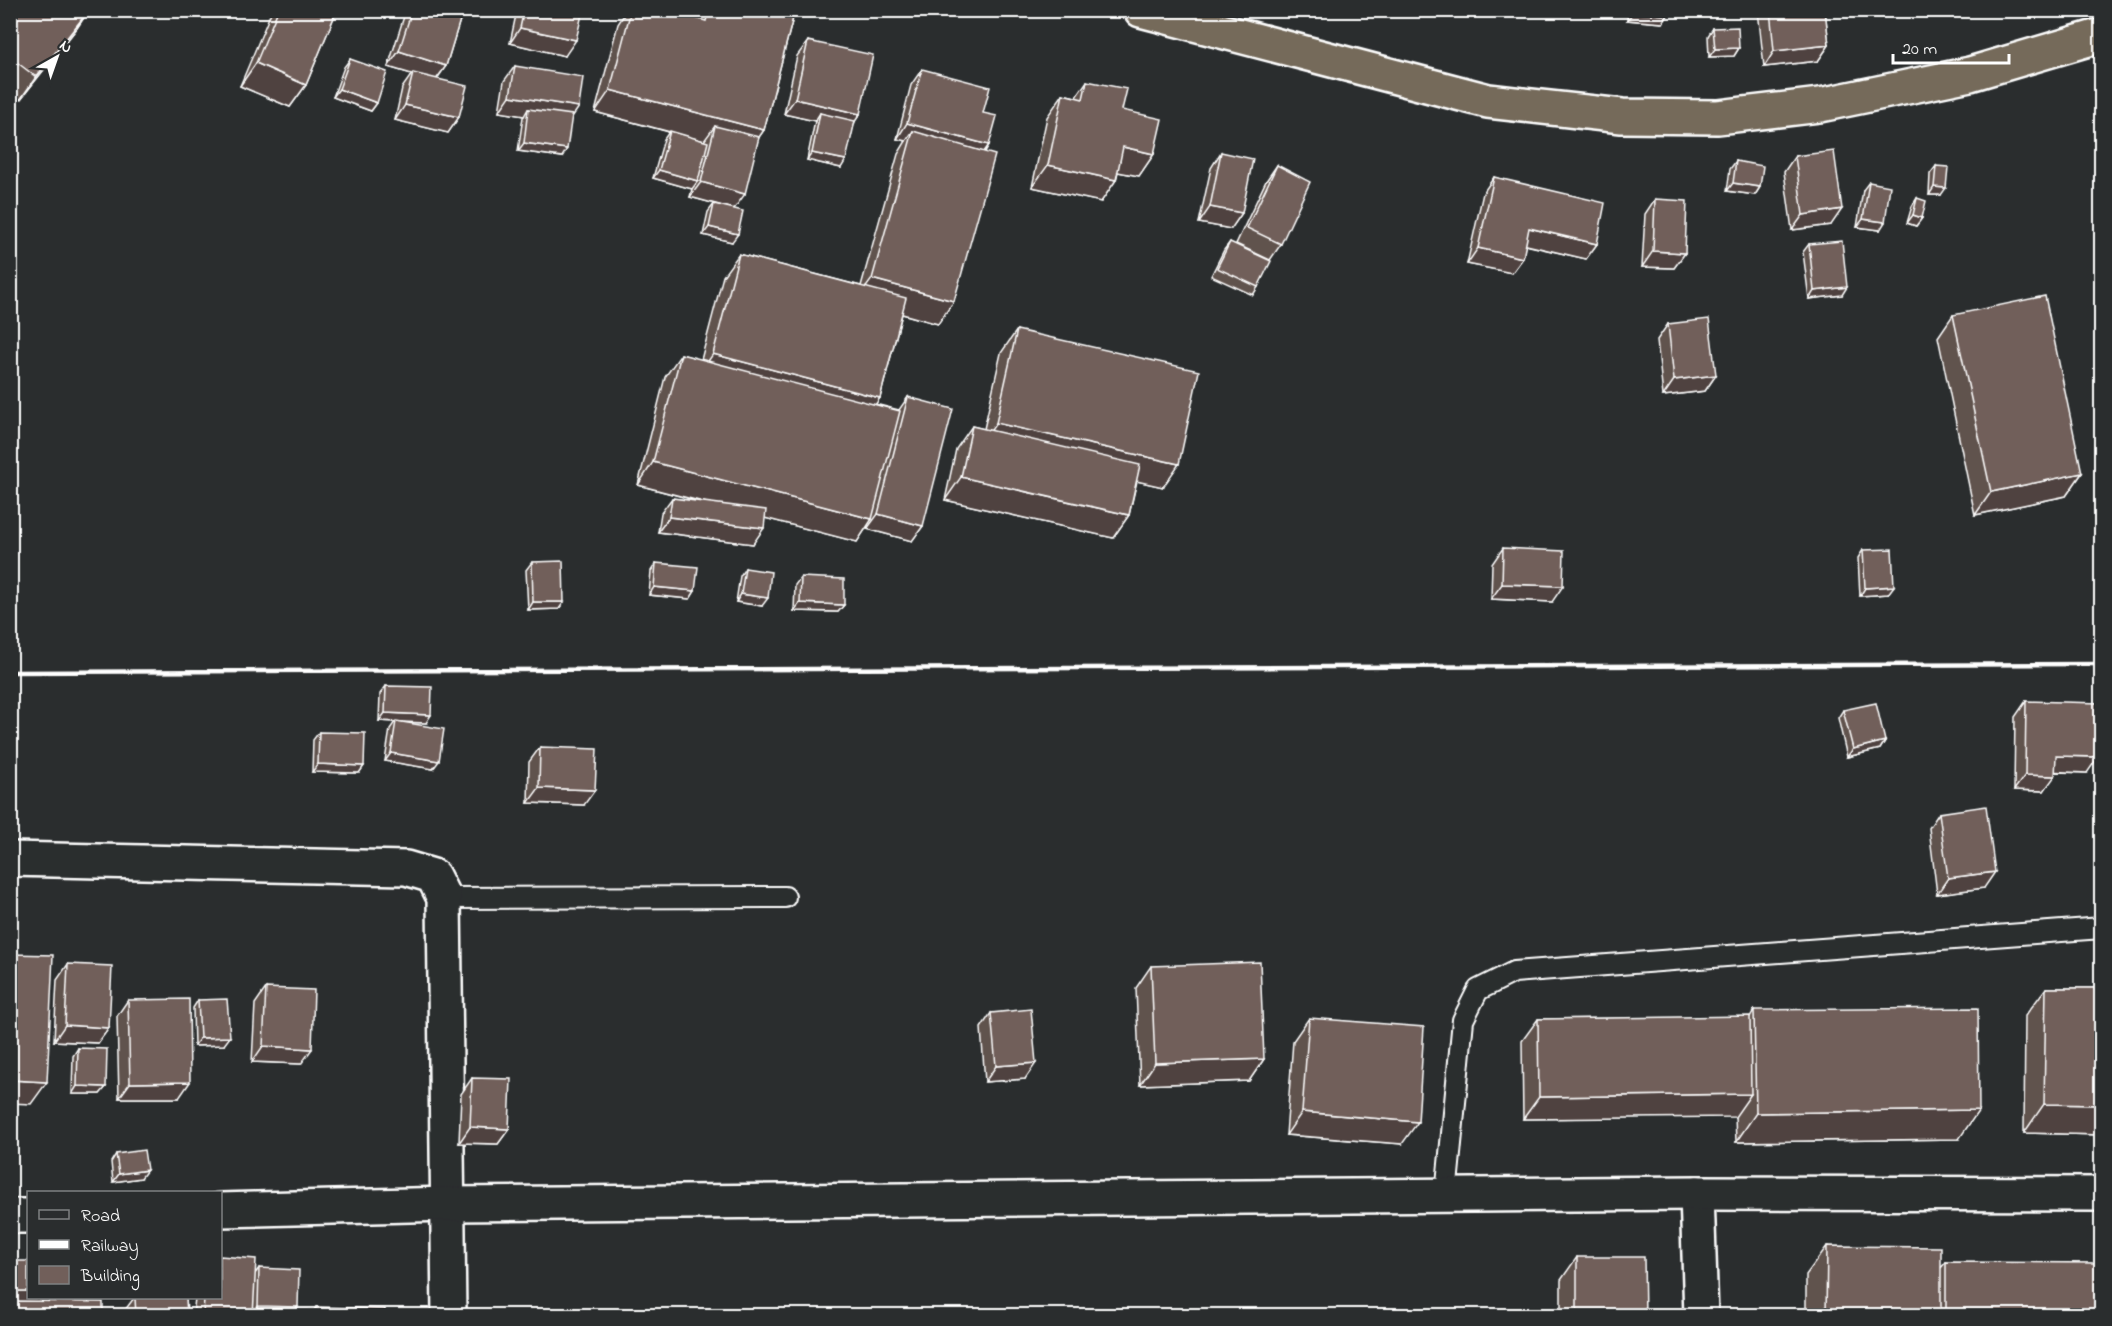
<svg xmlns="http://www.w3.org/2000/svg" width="2112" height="1326" font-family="'Indie Flower',sans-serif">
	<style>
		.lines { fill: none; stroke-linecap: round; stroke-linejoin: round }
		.lane-casing { stroke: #fff; stroke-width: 24 }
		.street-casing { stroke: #fff; stroke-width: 38 }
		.highway-casing { stroke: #fff; stroke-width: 38 }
		.lane { stroke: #2a2d2e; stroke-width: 20 }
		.street { stroke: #2a2d2e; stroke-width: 33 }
		.highway { stroke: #746a5a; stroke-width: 33 }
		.rail { stroke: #fff; stroke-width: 4.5 }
		.wall { fill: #61524d; stroke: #fff; stroke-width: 1.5 }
		.shaded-wall { fill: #4f423f; stroke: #fff; stroke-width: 1.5 }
		.building { fill: #715f5a; stroke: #fff; stroke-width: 1.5 }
	</style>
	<rect width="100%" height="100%" fill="#2a2d2e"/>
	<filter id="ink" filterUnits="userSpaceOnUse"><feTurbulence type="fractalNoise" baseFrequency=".0167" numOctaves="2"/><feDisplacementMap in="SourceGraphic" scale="12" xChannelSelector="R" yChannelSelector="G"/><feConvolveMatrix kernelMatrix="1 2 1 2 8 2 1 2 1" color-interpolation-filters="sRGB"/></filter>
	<g filter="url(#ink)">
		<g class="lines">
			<g class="lane-casing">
				<g id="lane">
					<path d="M444,898L785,897"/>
					<path d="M1446,1195L1463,1020L1478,990L1514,972L2102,928"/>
				</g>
			</g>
			<g class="street-casing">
				<g id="street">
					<path d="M10,859L406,868L433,876L444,898L449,1316"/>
					<path d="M1697,1193L1701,1316"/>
					<path d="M220,1210L449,1204L1697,1193L2102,1194"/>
					<path d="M10,1216H28"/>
				</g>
			</g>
			<g class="highway-casing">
				<path id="highway" d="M1141,10L1488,101L1622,116L1718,117L1820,105L1970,74L2102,35"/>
			</g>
			<use href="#lane" class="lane"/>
			<use href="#street" class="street"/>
			<use href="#highway" class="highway"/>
			<path class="rail" d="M10,672L2102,664"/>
		</g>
		<g class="wall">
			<path d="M10,10H89L77,28L20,100L10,92Z"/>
			<path d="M272,10H337L306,85L290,107L240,86Z"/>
			<path d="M406,10H463L446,66L437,79L459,117L448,133L395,120L402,88L412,74L388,67Z"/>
			<path d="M517,10H583L565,56L510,43Z"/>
			<path d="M627,10H668L697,18L699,10H795L764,130L759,137L734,209L732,242L703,235L708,212L714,204L727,207L690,197L692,189L653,178L664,139L669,132L595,112L618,24Z"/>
			<path d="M1628,10H1669L1668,15L1663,23L1627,20Z"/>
			<path d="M1758,10H1825L1829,45L1818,61L1764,67Z"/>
			<path d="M1713,28L1739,48L1734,56L1709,57L1708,36Z"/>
			<path d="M808,41L860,114L855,121L841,168L807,160L815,121L784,114L797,56Z"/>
			<path d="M350,59L377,103L371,111L333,97L344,67Z"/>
			<path d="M515,66L562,157L518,151L523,117L524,116L499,112L504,81Z"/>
			<path d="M922,69L983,113L989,145L985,152L938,324L902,314L880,398L875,404L899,410L908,397L923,526L912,541L867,529L868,525L857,542L765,518L753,544L658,532L661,513L672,498L702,502L638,485L665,377L681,354L701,360L723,276L739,254L861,286L898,154L906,141L897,139L911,85Z"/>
			<path d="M1087,81L1122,110L1154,154L1139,176L1118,172L1116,180L1101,202L1032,187L1047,117L1063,94L1076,97Z"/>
			<path d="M1221,152L1242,213L1231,229L1199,223L1211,168Z"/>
			<path d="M1795,156L1831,225L1792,230L1784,172Z"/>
			<path d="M1736,161L1760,187L1755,195L1727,191L1730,169Z"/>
			<path d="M1277,165L1281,244L1270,260L1236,244L1266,181Z"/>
			<path d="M1936,166L1941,195H1929L1930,174Z"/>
			<path d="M1494,177L1597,244L1586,259L1525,245L1523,258L1512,273L1467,264L1483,193Z"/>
			<path d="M1869,182L1880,230L1857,227L1863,190Z"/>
			<path d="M1917,198L1922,218L1916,226L1907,223L1912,206Z"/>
			<path d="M1655,199L1685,253L1674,268L1642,267L1645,214Z"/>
			<path d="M1230,242L1258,287L1253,295L1211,276L1224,250Z"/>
			<path d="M1809,244L1842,295L1809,299L1803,252Z"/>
			<path d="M1953,315L2082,473L2066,496L1975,515L1938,337Z"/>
			<path d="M1668,324L1716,375L1705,391L1663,396L1657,340Z"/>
			<path d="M1017,330L1163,487L1137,481L1129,515L1113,538L945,500L956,449L972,426L984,429L1001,353Z"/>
			<path d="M1503,548L1552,602L1491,599L1492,564Z"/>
			<path d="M1863,550L1888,594L1860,596L1858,558Z"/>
			<path d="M532,562L559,609L528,610L526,570Z"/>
			<path d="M656,563L695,591L690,599L649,595L651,571Z"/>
			<path d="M745,568L762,606L736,602L740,576Z"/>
			<path d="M801,577L844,605L838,612L794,611L795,585Z"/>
			<path d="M386,686L426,723L398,722L433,769L385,761L390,729L395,722L379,721L380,694Z"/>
			<path d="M2026,701L2087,773L2055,772L2044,791L2014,790L2015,717Z"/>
			<path d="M1843,710L1885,741L1880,749L1847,757L1838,718Z"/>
			<path d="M319,732L364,766L359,773L312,772L313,740Z"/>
			<path d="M540,747L584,805L528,803L529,762Z"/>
			<path d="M1939,813L1984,888L1937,894L1929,828Z"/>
			<path d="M68,964L109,1028L98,1043L54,1041L57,980Z"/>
			<path d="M1151,966L1264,1059L1249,1081L1140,1085L1136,988Z"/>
			<path d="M266,988L301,1064L252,1062L255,1004Z"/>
			<path d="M2046,988H2102V1135L2024,1133L2025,1016Z"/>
			<path d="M128,1000L179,1098H119L117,1016Z"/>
			<path d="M198,1000L224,1045L194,1046L193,1008Z"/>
			<path d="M1754,1010L1959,1139L1736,1142L1735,1116L1523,1119L1522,1041L1538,1019L1750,1017Z"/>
			<path d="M991,1013L1025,1079L985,1082L981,1028Z"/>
			<path d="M1309,1018L1402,1144L1286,1135L1293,1041Z"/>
			<path d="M78,1048L106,1087L100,1094H72L73,1056Z"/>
			<path d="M472,1078L509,1129L498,1144L459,1143L461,1094Z"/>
			<path d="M116,1154L141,1178L113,1182L111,1162Z"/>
			<path d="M1827,1246L1941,1268L1946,1262L2102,1316H1806V1275Z"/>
			<path d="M1577,1257L1645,1316H1561V1280Z"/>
			<path d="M14,1261L28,1298H76L73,1302L103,1316H10V1266Z"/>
			<path d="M259,1268L296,1310L308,1316H255L256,1314H253V1316H193L195,1298H220L255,1274Z"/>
			<path d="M134,1298H186L187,1316H125V1310Z"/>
			<path d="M316,1307L385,1316H310Z"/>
		</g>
		<g class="shaded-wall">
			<path d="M89,10L77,28L20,100L36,77Z"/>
			<path d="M1633,13L1668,15L1663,23L1627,20Z"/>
			<path d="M520,28L576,40L565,56L510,43Z"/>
			<path d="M1829,45L1818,61L1764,67L1774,51Z"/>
			<path d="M1739,48L1734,56L1709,57L1715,49Z"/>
			<path d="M399,51L446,66L435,81L388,67Z"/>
			<path d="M256,63L306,85L290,107L240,86Z"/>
			<path d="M339,89L377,103L371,111L333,97Z"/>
			<path d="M610,90L764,130L748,153L715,126L704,141L595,112Z"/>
			<path d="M510,96L579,107L568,123L528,109L524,116L499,112Z"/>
			<path d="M795,99L860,114L850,129L820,113L815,121L784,114Z"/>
			<path d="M405,105L459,117L448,133L395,120Z"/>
			<path d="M907,123L989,145L978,160L913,131L906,141L897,139Z"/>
			<path d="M524,143L567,149L562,157L518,151Z"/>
			<path d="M1123,147L1154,154L1139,176L1107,170Z"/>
			<path d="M812,153L846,160L841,168L807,160Z"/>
			<path d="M1048,165L1116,180L1101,202L1032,187Z"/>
			<path d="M659,170L698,181L692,189L653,178Z"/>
			<path d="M701,182L745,194L734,209L690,197Z"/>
			<path d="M1733,183L1760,187L1755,195L1727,191Z"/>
			<path d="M1934,187L1946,188L1941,195H1929Z"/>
			<path d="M1210,207L1242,213L1231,229L1199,223Z"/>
			<path d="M1842,209L1831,225L1792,230L1803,215Z"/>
			<path d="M1913,215L1922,218L1916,226L1907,223Z"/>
			<path d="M1863,219L1885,222L1880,230L1857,227Z"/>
			<path d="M709,227L738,234L732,242L703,235Z"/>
			<path d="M1529,228L1597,244L1586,259L1518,243Z"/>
			<path d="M1478,248L1523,258L1512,273L1467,264Z"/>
			<path d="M1653,251L1685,253L1674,268L1642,267Z"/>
			<path d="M872,279L954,301L938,324L856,301Z"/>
			<path d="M1847,287L1842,295L1809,299L1814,291Z"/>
			<path d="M713,354L880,398L864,421L697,377Z"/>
			<path d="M1716,375L1705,391L1663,396L1674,380Z"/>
			<path d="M996,423L1179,464L1163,487L980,446Z"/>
			<path d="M653,462L872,519L857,542L638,485Z"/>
			<path d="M2082,473L2066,496L1975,515L1991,492Z"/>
			<path d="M961,477L1129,515L1113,538L945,500Z"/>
			<path d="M878,514L923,526L912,541L867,529Z"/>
			<path d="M669,517L764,528L753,544L658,532Z"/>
			<path d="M1502,584L1563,586L1552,602L1491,599Z"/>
			<path d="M1894,586L1888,594L1860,596L1865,588Z"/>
			<path d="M654,587L695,591L690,599L649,595Z"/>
			<path d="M741,594L768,598L762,606L736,602Z"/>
			<path d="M533,602H564L559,609L528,610Z"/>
			<path d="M800,603L844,605L838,612L794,611Z"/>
			<path d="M385,713L431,715L426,723L379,721Z"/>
			<path d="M1885,741L1880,749L1847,757L1853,749Z"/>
			<path d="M391,753L439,761L433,769L385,761Z"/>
			<path d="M2056,756L2098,757L2087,773L2045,771Z"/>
			<path d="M318,764L364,766L359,773L312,772Z"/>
			<path d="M2025,775L2055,776L2044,791L2014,790Z"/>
			<path d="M539,788L595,790L584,805L528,803Z"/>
			<path d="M1995,872L1984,888L1937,894L1948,878Z"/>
			<path d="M65,1025L109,1028L98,1043L54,1041Z"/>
			<path d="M230,1037L224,1045L194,1046L200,1038Z"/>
			<path d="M263,1046L312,1049L301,1064L252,1062Z"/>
			<path d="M1264,1059L1249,1081L1140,1085L1155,1063Z"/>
			<path d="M1036,1063L1025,1079L985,1082L996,1066Z"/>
			<path d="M10,1080L47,1082L31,1104L10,1103Z"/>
			<path d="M190,1082L179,1098H119L130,1083Z"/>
			<path d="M77,1086L106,1087L100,1094H72Z"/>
			<path d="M1751,1094L1735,1117L1523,1119L1539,1097Z"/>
			<path d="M2044,1104L2102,1105V1135L2024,1133Z"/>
			<path d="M1979,1110L1959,1139L1736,1142L1756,1113Z"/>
			<path d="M1302,1112L1418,1122L1402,1144L1286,1135Z"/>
			<path d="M470,1127L509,1129L498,1144L459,1143Z"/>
			<path d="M147,1170L141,1178L113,1182L119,1174Z"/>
			<path d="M14,1291H28V1298H76L69,1307L14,1301L10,1305V1296Z"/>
			<path d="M258,1306L298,1307L292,1315L260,1309L256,1314H253Z"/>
		</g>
		<g class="building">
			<path d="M10,10H89L36,77L10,57Z"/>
			<path d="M278,10H337L306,85L256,63Z"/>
			<path d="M412,10H463L446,66L399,51Z"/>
			<path d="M524,10H583L576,40L520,28Z"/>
			<path d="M631,10H668L706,21L709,10H795L764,130L610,90Z"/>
			<path d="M1633,10H1669L1668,15L1633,13Z"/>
			<path d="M1770,10H1825L1829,45L1774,51Z"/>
			<path d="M1738,27L1739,48L1715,49L1713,28Z"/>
			<path d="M808,41L873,55L860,114L795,99Z"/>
			<path d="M350,59L387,72L377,103L339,89Z"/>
			<path d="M515,66L583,77L579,107L510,96Z"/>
			<path d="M922,69L990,87L983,113L997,116L989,145L907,123Z"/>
			<path d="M413,73L467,86L459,117L405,105Z"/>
			<path d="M1087,81L1127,89L1122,110L1162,119L1154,154L1123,147L1116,180L1048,165L1063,94L1083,99Z"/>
			<path d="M528,109L572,115L567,149L524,143Z"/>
			<path d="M820,113L855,121L846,160L812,153Z"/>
			<path d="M715,126L759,137L745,194L701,182Z"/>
			<path d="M670,131L708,142L698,181L659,170Z"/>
			<path d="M913,131L995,155L954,301L872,279Z"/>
			<path d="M1834,151L1842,209L1803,215L1795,156Z"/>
			<path d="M1221,152L1253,159L1242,213L1210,207Z"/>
			<path d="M1736,161L1763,166L1760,187L1733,183Z"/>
			<path d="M1277,165L1310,182L1281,244L1247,228Z"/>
			<path d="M1936,166L1948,167L1946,188L1934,187Z"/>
			<path d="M1494,177L1605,203L1597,244L1529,228L1523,258L1478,248Z"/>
			<path d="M1869,182L1890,186L1885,222L1863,219Z"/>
			<path d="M1917,198L1926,201L1922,218L1913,215Z"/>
			<path d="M1655,199L1687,201L1685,253L1653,251Z"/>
			<path d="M714,204L743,211L738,234L709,227Z"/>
			<path d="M1842,241L1847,287L1814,291L1809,244Z"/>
			<path d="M1230,242L1271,261L1258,287L1217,268Z"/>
			<path d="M739,254L906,298L880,398L713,354Z"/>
			<path d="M2045,296L2082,473L1991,492L1953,315Z"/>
			<path d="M1709,319L1716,375L1674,380L1668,324Z"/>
			<path d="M1017,330L1199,371L1179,464L996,423Z"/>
			<path d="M681,354L900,411L872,519L653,462Z"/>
			<path d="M908,397L953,409L923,526L878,514Z"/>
			<path d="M972,426L1140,465L1129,515L961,477Z"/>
			<path d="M672,498L766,510L764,528L669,517Z"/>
			<path d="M1503,548L1564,551L1563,586L1502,584Z"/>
			<path d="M1892,549L1894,586L1865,588L1863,550Z"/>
			<path d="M563,561L564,602H533L532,562Z"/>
			<path d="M656,563L698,567L695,591L654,587Z"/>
			<path d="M745,568L771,572L768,598L741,594Z"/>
			<path d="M801,577L844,579V605L800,603Z"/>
			<path d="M386,686L432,687L431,715L385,713Z"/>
			<path d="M2026,701L2100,703L2098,757L2056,756L2055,776L2025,775Z"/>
			<path d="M1876,703L1885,741L1853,749L1843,710Z"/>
			<path d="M396,721L444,729L439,761L391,753Z"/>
			<path d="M319,732L365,733L364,766L318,764Z"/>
			<path d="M540,747L597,749L595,790L539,788Z"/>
			<path d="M1986,806L1995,872L1948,878L1939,813Z"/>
			<path d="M10,954L53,955L47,1082L10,1080Z"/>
			<path d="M1260,962L1264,1059L1155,1063L1151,966Z"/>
			<path d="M68,964L112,966L109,1028L65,1025Z"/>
			<path d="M266,988L314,990L312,1049L263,1046Z"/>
			<path d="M2046,988H2102V1105L2044,1104Z"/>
			<path d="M189,999L190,1082L130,1083L128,1000Z"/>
			<path d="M227,999L230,1037L200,1038L198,1000Z"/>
			<path d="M1978,1008L1979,1110L1756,1113L1754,1010Z"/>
			<path d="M1031,1009L1036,1063L996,1066L991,1013Z"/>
			<path d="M1750,1016L1751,1094L1539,1097L1538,1019Z"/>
			<path d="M1309,1018L1424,1027L1418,1122L1302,1112Z"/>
			<path d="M78,1048L107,1049L106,1087L77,1086Z"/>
			<path d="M472,1078L511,1079L509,1129L470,1127Z"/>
			<path d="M144,1150L147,1170L119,1174L116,1154Z"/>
			<path d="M1827,1246L1941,1247V1316H1826Z"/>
			<path d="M220,1256L256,1259L253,1316H203L204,1298H220Z"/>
			<path d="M1577,1257H1644L1645,1316H1577Z"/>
			<rect x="14" y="1261" width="14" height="30"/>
			<path d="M1946,1262L2102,1263V1316H1946Z"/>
			<path d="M259,1268L299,1270L298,1307L258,1306Z"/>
			<path d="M135,1298H186L187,1316H136Z"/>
			<path d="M14,1301L103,1302V1316H13Z"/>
			<path d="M316,1307L385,1309V1316H315Z"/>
			<path d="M260,1309L308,1310V1316H259Z"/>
		</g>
	</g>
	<rect width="2112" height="1326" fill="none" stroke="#2a2d2e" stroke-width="36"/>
	<rect x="18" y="18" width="2076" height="1290" fill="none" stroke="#fff" stroke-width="2" filter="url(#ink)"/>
	<rect x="27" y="1191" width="195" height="108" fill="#2a2d2e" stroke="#7f8182" stroke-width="1.5"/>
	<rect x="39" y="1210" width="30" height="9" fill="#2a2d2e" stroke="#7f8182" stroke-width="1.5"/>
	<text x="81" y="1221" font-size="18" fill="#ffffff">Road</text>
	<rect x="39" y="1240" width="30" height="9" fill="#ffffff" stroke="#7f8182" stroke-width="1.5"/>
	<text x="81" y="1251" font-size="18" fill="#ffffff">Railway</text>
	<rect x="39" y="1266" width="30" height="18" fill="#715f5a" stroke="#7f8182" stroke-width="1.5"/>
	<text x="81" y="1281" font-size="18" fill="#ffffff">Building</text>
	<g transform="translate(57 57) rotate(40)" stroke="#2a2d2e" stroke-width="4.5" paint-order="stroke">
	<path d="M0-4.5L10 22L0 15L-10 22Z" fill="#ffffff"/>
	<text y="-9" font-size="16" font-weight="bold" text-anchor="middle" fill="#ffffff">N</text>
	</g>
	<path d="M1893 54v9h116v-9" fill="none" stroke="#ffffff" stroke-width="3"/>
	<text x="1902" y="54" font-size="18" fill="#ffffff" stroke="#2a2d2e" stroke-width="4.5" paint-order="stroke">20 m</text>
</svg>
